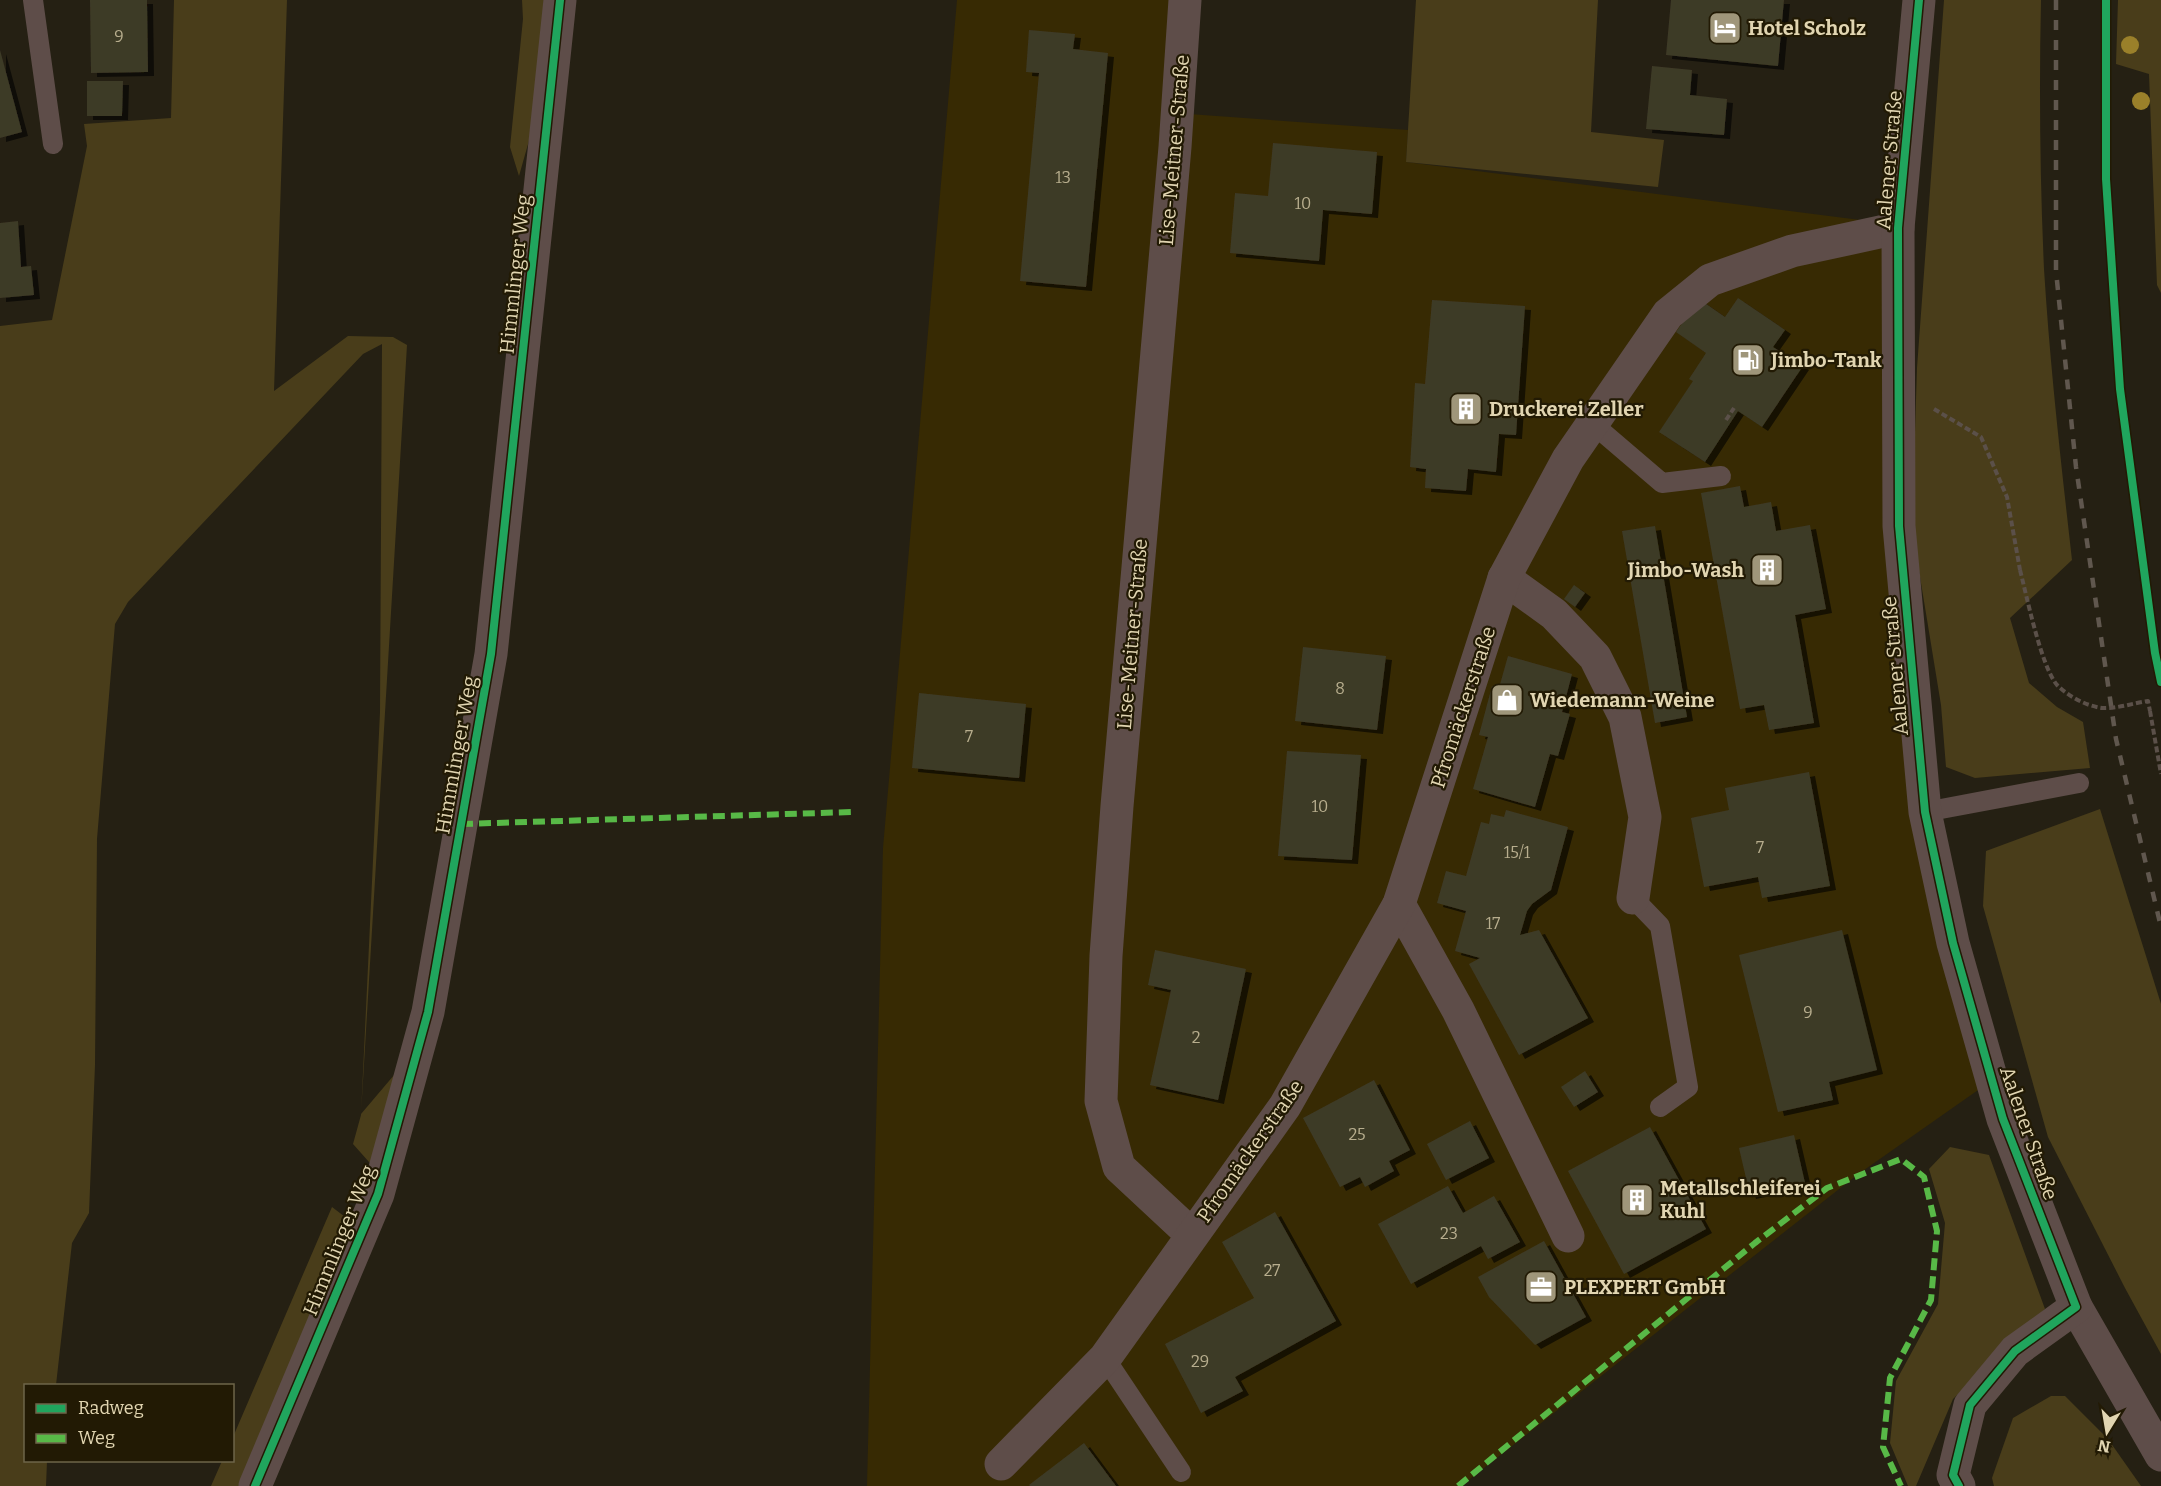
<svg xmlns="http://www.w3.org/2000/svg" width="2161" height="1486" font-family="Bitter,serif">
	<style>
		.built { fill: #372a03 }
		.green { fill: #493d1a }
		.building { fill: #3e3a27; filter: url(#shadow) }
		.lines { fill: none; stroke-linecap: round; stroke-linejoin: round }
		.path { stroke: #5b5049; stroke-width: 4; stroke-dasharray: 6 3; stroke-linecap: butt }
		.service { stroke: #5e4d49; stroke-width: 20 }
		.minor { stroke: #5e4d49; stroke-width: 33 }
		.tertiary { stroke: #5e4d49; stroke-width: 33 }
		.rail { stroke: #60574e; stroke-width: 4.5; stroke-dasharray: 10 10; stroke-linecap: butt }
		.path-bridge { stroke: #5b5049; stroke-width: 4; stroke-dasharray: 6 3; stroke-linecap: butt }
		.quiet { stroke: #58b947; stroke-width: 6; stroke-dasharray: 12 6; stroke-linecap: butt }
		.cycleway-casing { stroke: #221a04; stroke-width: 11 }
		.cycleway { stroke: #20a55d; stroke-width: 8 }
		.tree { fill: #9a802a }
		.labels { text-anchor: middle; stroke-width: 4.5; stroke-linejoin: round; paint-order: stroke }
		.number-label { font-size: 16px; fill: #b8ae8e }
		.poi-label { font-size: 20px; font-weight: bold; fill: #e1d5b1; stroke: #221a04; text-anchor: start }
		.street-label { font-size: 20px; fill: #e1d5b1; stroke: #221a04 }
	</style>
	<defs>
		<filter id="shadow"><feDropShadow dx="6" dy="4" stdDeviation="0" flood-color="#0009"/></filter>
	</defs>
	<rect width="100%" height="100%" fill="#252013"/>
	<path class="built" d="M957,0H1196L1189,114L1408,130L1406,162L1884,223L1885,527L1981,1088L1857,1175L1461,1486H867L883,848Z"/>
	<g class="green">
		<path d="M174,0H287L274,391L348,336L393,337L407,345L361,1114L400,1068L377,1171L353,1144L361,1115L380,712L382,344L363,354L128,602L115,624L97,839L95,1065L89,1213L72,1243L56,1385L26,1386V1460L47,1461L46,1486H0V326L52,320L87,146L84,124L171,118Z"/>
		<path d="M522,0H544L532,130L519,176L510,147L523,19Z"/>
		<path d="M1416,0H1598L1591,132L1664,140L1658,187L1406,162Z"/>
		<path d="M1944,0H2041C2039,89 2040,180 2044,269C2050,366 2061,463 2072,560L2010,618L2029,683L2057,707L2083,722L2090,768L1975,778L1946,767L1941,705L1912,528L1917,368Z"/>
		<path d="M2118,0H2161V293L2157,285L2149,74L2116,64Z"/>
		<path d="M2100,809L2161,1004V1354L2125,1288L2048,1137L1983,906L1986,851Z"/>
		<path d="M1950,1147L1989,1155L2045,1309L1953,1399L1916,1486H1908L1890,1443L1896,1381L1938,1304L1945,1223L1929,1169Z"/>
		<path d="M332,1207L357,1226L239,1486H211L222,1461L232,1460L233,1437Z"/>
		<path d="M2051,1396H2065L2108,1439L2141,1486H1994L1992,1478L2013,1418Z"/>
	</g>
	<g class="building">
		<path d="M90,0H147L148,72L91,73Z"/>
		<path d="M1671,0H1784L1778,66L1666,55Z"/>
		<path d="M1029,30L1075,34L1073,49L1108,53L1086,287L1020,281L1039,73L1026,72Z"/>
		<path d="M0,50L22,132L0,138Z"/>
		<path d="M1652,66L1692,70L1690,95L1727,99L1724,135L1646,129Z"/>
		<path d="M87,81H123L122,116H87Z"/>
		<path d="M1273,143L1377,152L1372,214L1323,210L1319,261L1230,253L1235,193L1268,196Z"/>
		<path d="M18,221L21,267L31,266L34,295L0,298V223Z"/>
		<path d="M1738,298L1785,330L1773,347L1803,366L1762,427L1738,411L1705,462L1659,432L1693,381L1689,379L1706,353L1676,332L1699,299L1725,317Z"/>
		<path d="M1432,300L1525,306L1516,435L1499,434L1496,472L1468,469L1466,491L1425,488L1426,469L1410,467L1415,383L1425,384Z"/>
		<path d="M1740,486L1744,507L1771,502L1776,531L1810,525L1826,609L1795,615L1814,723L1769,730L1764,705L1740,709L1701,493Z"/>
		<path d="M1655,526L1687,717L1655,723L1622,531Z"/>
		<path d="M1574,585L1585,593L1575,607L1564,599Z"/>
		<path d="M1303,647L1386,656L1377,730L1295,721Z"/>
		<path d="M1508,656L1572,674L1562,712L1570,714L1558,756L1550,754L1535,807L1473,789L1488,737L1479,735L1492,686L1499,688Z"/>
		<path d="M919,693L1026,704L1019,778L912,768Z"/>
		<path d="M1287,751L1361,755L1352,860L1278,856Z"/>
		<path d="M1809,772L1830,886L1762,898L1758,877L1704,887L1691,818L1729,810L1725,788Z"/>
		<path d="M1506,810L1568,827L1551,890L1532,904L1527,911L1520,935L1539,930L1588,1018L1519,1055L1469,964L1480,958L1455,951L1466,911L1437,903L1446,871L1466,876L1481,822L1489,824L1491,814L1504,817Z"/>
		<path d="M1842,930L1877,1070L1829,1082L1833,1100L1778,1112L1739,955Z"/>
		<path d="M1155,950L1246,969L1218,1100L1150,1085L1171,990L1148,985Z"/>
		<path d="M1585,1071L1598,1092L1574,1107L1561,1087Z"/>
		<path d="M1374,1080L1410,1150L1389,1161L1394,1171L1365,1187L1360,1177L1340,1187L1303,1118Z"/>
		<path d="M1470,1121L1489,1158L1446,1180L1427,1144Z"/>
		<path d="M1650,1127L1706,1229L1624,1274L1568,1171Z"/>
		<path d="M1794,1135L1805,1183L1750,1195L1739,1148Z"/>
		<path d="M1448,1186L1463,1213L1494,1196L1520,1242L1488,1259L1481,1246L1411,1284L1378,1224Z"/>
		<path d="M1275,1212L1336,1321L1235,1377L1243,1391L1201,1413L1165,1344L1254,1298L1222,1242Z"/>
		<path d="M1544,1241L1586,1317L1535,1345L1489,1297L1478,1277Z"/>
		<path d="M1084,1443L1116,1486H1030L1029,1485Z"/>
	</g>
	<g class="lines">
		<g class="path">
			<path d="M1934,409L1981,437L2007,497L2020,570"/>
			<path d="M1726,420L1734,408"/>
			<path d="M2150,711L2161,774"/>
		</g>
		<g class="service">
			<path d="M33,0L53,144"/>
			<path d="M1593,424L1662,483L1721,476"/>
			<path d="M1925,812L2079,783"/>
			<path d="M1633,898L1660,926L1688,1087L1660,1107"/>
			<path d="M1105,1358L1181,1472"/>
		</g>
		<g class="minor">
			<path d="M1185,0L1175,147L1117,806L1106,956L1101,1101L1119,1167L1192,1235"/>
			<path d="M1504,578L1554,614L1595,657L1625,717L1645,817L1633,898"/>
			<path d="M1399,904L1458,1010L1568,1236"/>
			<path d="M1001,1464L1105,1358L1285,1106L1399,904L1504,578L1568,459L1668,314L1710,280L1792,251L1898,228"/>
			<path d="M255,1486L378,1194L428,1012L491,654L560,0"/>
		</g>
		<g class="tertiary">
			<path d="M1919,0L1898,228L1899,526L1925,812L1953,943L2003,1119L2076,1307L2161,1455"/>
			<path d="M1959,1486L1953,1475L1970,1405L2015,1351L2076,1307"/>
		</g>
		<path class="rail" d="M2056,0V271L2076,467L2116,739L2161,927"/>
		<path class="path-bridge" d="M2020,570C2027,597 2041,666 2057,685C2068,696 2086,706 2102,708C2116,709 2134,703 2148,701L2150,711"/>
		<g class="quiet">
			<path d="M461,824L853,812"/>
			<path d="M1458,1486L1755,1243L1827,1188L1901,1159L1924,1177L1937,1231L1931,1300L1890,1378L1883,1447L1901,1486"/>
		</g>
		<g class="cycleway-casing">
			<g id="cycleway">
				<path d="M1919,0L1898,228L1899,526L1925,812L1953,943L2003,1119L2076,1307L2015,1351L1970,1405L1953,1475L1959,1486"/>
				<path d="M2106,0V179L2120,389L2155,653L2161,682"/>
				<path d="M255,1486L378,1194L428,1012L491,654L560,0"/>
			</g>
		</g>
		<use href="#cycleway" class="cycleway"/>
	</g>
	<g class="tree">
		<circle cx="2130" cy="45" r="9"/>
		<circle cx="2141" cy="101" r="9"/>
	</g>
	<defs>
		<g id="hotel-square" transform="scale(1.725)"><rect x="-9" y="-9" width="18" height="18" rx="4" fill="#9f967a" stroke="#221a04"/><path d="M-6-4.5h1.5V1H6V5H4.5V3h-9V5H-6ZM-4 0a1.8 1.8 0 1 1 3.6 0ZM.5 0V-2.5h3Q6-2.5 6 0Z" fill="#fff"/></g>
		<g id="fuel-square" transform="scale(1.725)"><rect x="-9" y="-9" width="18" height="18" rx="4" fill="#9f967a" stroke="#221a04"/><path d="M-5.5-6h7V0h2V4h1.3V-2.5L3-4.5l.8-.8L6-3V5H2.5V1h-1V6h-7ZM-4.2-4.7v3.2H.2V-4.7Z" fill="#fff"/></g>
		<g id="building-square" transform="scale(1.725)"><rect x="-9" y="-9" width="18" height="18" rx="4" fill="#9f967a" stroke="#221a04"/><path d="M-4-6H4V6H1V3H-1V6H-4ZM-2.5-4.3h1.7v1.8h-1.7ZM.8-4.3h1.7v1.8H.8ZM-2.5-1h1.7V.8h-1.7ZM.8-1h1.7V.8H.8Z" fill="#fff"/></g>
		<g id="shop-square" transform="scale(1.725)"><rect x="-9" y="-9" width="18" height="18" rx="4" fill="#9f967a" stroke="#221a04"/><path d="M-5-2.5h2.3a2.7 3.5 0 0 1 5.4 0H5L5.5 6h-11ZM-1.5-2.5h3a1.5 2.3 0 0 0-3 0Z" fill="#fff"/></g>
		<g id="office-square" transform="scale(1.725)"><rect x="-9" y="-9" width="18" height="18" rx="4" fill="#9f967a" stroke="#221a04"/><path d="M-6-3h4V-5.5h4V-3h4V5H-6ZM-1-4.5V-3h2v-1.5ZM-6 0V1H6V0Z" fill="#fff"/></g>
	</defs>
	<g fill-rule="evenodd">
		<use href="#hotel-square" x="1725" y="28"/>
		<use href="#fuel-square" x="1748" y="360"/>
		<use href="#building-square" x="1466" y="409"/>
		<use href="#building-square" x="1767" y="570"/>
		<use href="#shop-square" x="1507" y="700"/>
		<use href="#building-square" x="1637" y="1200"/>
		<use href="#office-square" x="1541" y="1287"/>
	</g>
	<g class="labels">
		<g class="number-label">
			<text x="119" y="42">9</text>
			<text x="1063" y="183">13</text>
			<text x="1303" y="209">10</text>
			<text x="1340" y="694">8</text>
			<text x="969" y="742">7</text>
			<text x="1320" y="812">10</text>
			<text x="1760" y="853">7</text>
			<text x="1517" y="858">15/1</text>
			<text x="1493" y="929">17</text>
			<text x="1808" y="1018">9</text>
			<text x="1196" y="1043">2</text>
			<text x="1357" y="1140">25</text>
			<text x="1449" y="1239">23</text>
			<text x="1272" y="1276">27</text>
			<text x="1200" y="1367">29</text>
		</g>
		<g class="poi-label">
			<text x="1748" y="35">Hotel Scholz</text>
			<text x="1771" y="367">Jimbo-Tank</text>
			<text x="1489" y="416">Druckerei Zeller</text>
			<text x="1744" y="577" text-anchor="end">Jimbo-Wash</text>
			<text x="1530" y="707">Wiedemann-Weine</text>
			<text x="1660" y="1195">Metallschleiferei<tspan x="1660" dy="23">Kuhl</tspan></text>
			<text x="1564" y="1294">PLEXPERT GmbH</text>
		</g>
		<g class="street-label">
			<text transform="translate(1174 150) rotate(-85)" y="7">Lise-Meitner-Straße</text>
			<text transform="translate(1889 160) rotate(-85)" y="7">Aalener Straße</text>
			<text transform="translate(515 274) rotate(-84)" y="7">Himmlinger Weg</text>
			<text transform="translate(1132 634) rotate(-85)" y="7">Lise-Meitner-Straße</text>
			<text transform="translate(1895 666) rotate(-95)" y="7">Aalener Straße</text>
			<text transform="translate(1463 707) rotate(-72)" y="7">Pfromäckerstraße</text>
			<text transform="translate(456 755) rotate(-80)" y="7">Himmlinger Weg</text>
			<text transform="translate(2029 1133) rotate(71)" y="7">Aalener Straße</text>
			<text transform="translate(1250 1151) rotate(-55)" y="7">Pfromäckerstraße</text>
			<text transform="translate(339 1240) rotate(-68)" y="7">Himmlinger Weg</text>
		</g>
	</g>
	<rect x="24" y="1384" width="210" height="78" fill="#221a04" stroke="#6e6549" stroke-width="1.5"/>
	<rect x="36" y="1404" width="30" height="9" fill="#20a55d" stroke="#6e6549" stroke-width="1.5"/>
	<text x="78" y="1414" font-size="18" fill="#e1d5b1">Radweg</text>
	<rect x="36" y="1434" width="30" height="9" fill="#58b947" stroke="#6e6549" stroke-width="1.5"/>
	<text x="78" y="1444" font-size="18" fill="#e1d5b1">Weg</text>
	<g transform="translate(2107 1432) rotate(191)" stroke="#221a04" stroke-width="4.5" paint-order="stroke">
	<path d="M0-4.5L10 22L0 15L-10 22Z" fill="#e1d5b1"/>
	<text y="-9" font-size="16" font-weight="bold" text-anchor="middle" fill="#e1d5b1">N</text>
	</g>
</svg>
